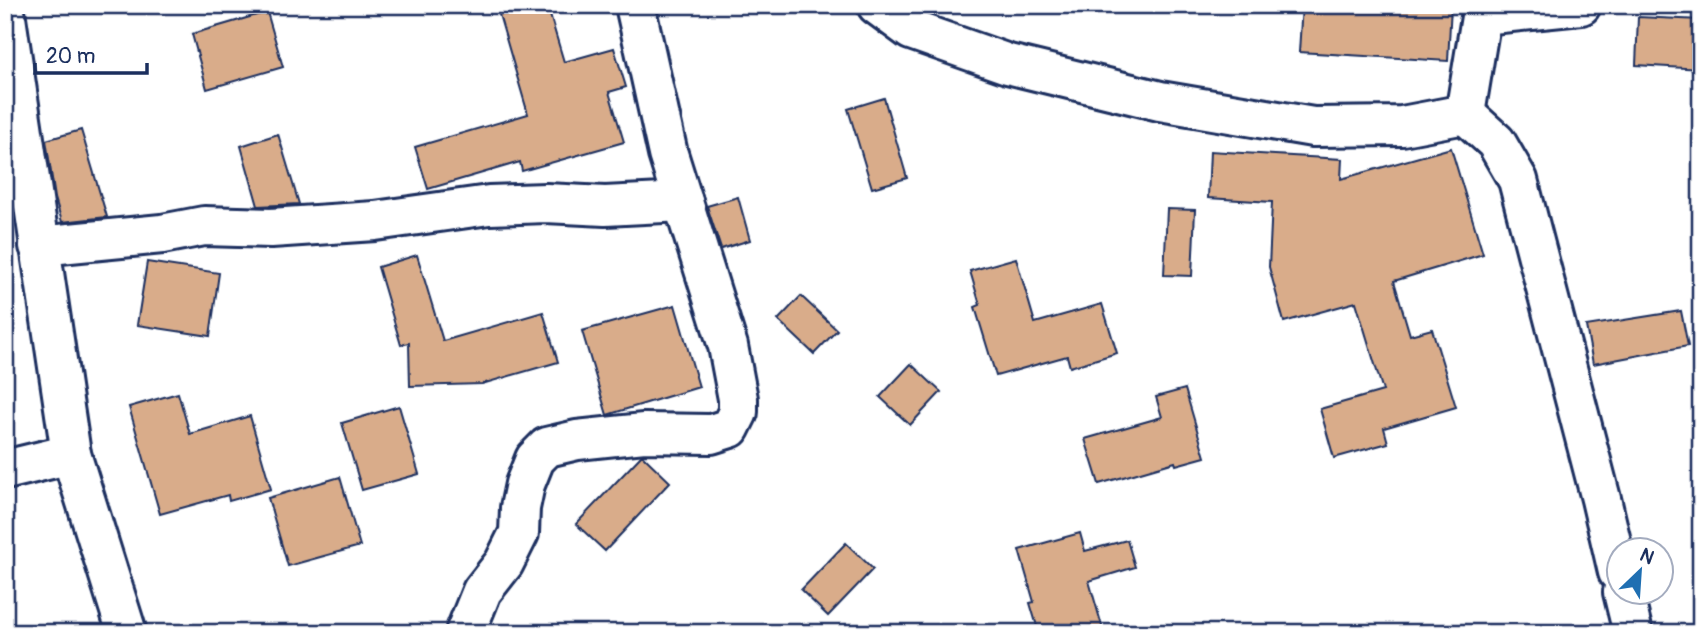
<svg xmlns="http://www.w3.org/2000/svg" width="1706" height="638" font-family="Pangolin,sans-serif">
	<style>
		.building { fill: #d9ac8a; stroke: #1b2f5e; stroke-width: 2 }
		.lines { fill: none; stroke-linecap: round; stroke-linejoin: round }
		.street-casing { stroke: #1b2f5e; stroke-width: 44 }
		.street { stroke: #fff; stroke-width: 38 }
	</style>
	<rect width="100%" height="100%" fill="#fff"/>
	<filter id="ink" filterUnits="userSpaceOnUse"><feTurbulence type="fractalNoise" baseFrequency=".0143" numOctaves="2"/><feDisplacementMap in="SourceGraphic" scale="14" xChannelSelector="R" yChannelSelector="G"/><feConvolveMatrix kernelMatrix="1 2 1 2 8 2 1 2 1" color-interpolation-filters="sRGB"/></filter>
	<g filter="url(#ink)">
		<g class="building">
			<path d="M518,5H547L564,62L614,48L626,87L609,92L624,142L522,171L520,162L428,189L415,147L528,114L498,11Z"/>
			<path d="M1302,5H1451L1448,61L1299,52Z"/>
			<path d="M267,12L283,67L207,89L192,34Z"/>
			<path d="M1638,17L1701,20V69L1636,65Z"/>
			<path d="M884,98L907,178L872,188L848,109Z"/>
			<path d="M81,130L107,217L62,222L55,198L46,140Z"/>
			<path d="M278,134L299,204L258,206L241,146Z"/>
			<path d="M1451,148L1483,254L1394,281L1410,335L1432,329L1456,407L1384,428L1388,443L1334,458L1320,409L1383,391L1356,302L1284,322L1269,267L1272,202L1208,198L1210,151L1342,159L1341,179Z"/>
			<path d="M738,197L750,240L721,249L707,206Z"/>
			<path d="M1167,209L1195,210L1192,276L1164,275Z"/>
			<path d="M417,255L443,341L543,312L558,362L482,384L410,386L409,343L401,345L378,267Z"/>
			<path d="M1016,258L1035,323L1102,304L1117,353L1070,367L1067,356L996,376L975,307L980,305L970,271Z"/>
			<path d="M147,262L219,273L210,336L137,325Z"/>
			<path d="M801,296L837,330L814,354L778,320Z"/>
			<path d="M675,305L699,387L607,415L582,331Z"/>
			<path d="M1681,311L1688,346L1593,364L1586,326Z"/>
			<path d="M911,364L941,392L910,425L880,397Z"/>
			<path d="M1185,389L1205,457L1176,465L1175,462L1099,484L1085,439L1162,417L1156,397Z"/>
			<path d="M178,393L190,434L250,416L271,489L229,501L228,495L160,514L129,407Z"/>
			<path d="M399,406L419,474L362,490L342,423Z"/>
			<path d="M642,455L670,482L605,551L576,524Z"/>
			<path d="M340,477L360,546L288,566L268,498Z"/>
			<path d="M1080,533L1085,551L1127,540L1135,567L1089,581L1104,633H1039L1030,603L1034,602L1019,550Z"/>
			<path d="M846,543L873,569L828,616L801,590Z"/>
		</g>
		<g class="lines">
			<g class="street-casing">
				<g id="street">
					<path d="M877,5L911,30L1008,64L1160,101L1313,127L1402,126L1465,114"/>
					<path d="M5,11L71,454L127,633"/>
					<path d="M1482,15L1581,5"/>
					<path d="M1465,114L1496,142L1518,180L1601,499L1618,572"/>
					<path d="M1465,114L1483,5"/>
					<path d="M39,246L162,234L204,226L271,228L375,221L489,205L546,203L605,206L683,202"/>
					<path d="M5,470L71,454"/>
					<path d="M1623,592L1633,633"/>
					<path d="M465,633L482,591L504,563L519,533L520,508L525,484L535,459L547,447L577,440L644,433L711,434L730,428L738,412V399L728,346L668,154L635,5"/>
				</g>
			</g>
			<use href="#street" class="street"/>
		</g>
	</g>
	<rect width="1706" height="638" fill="none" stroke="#fff" stroke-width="28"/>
	<rect x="14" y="14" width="1678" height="610" fill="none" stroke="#1b2f5e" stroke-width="2.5" filter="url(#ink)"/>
	<g transform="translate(1640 571) rotate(25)"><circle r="33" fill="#ffffff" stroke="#a4acbf" stroke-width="2"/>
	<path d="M0-5L12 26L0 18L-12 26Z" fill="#1f6fb2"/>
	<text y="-10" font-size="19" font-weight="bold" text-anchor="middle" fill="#1b2f5e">N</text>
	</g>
	<path d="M35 63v10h112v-10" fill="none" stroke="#1b2f5e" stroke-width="3.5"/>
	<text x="46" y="63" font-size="21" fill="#1b2f5e" stroke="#ffffff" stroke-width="5" paint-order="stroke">20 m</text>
</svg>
